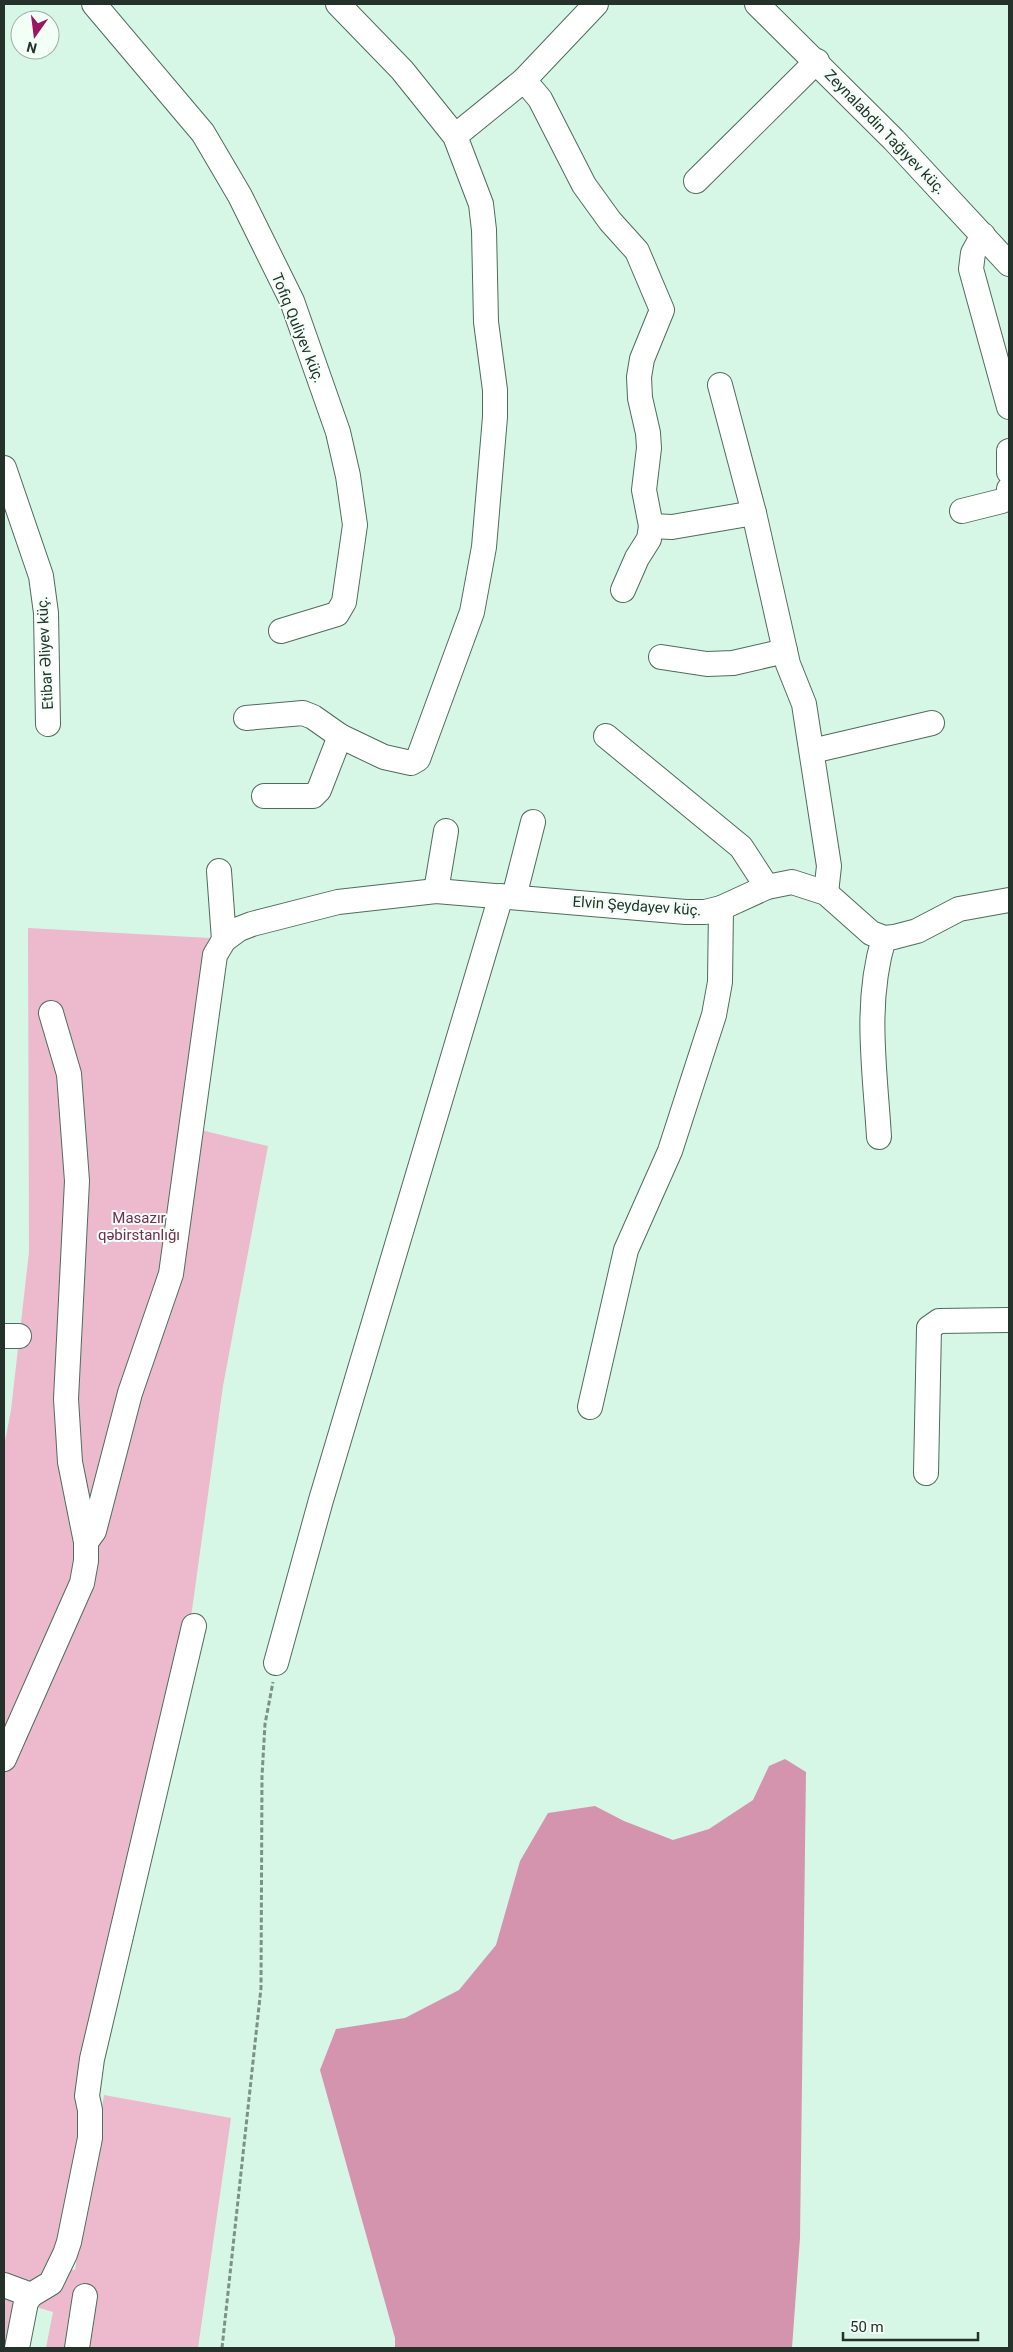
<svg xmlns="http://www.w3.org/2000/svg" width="1013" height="2352" font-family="Roboto,sans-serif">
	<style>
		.green { fill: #edb9cd }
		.water { fill: #d494ae }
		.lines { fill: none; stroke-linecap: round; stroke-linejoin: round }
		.minor-casing { stroke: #4f6c5d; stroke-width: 26 }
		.path { stroke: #7b9286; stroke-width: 3; stroke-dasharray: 5 2.5; stroke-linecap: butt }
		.minor { stroke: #fff; stroke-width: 24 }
		.labels { text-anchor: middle; stroke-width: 4; stroke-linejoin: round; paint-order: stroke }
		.street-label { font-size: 15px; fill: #25322b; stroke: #f2fff7 }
		.park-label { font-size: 15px; fill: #762b4f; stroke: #f2fff7 }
	</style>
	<rect width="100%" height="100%" fill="#d6f7e5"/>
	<path class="green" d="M28,928L210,938L188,1127L268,1146L223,1386L192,1610L83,2076L85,2127L53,2268L75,2270L104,2095L231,2118L198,2348H46L53,2312L19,2302L10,2348H4V1447L11,1410L29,1252Z"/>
	<path class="water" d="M785,1759L806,1772L800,2238L792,2348H395V2338L320,2070L336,2029L405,2018L459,1990L496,1945L520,1861L548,1813L595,1806L624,1821L673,1840L709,1829L753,1800L769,1766Z"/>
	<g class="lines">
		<g class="minor-casing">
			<g id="minor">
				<path d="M94,4L203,133L240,196L292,301L338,432L348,476L355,525L344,602L337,614L281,631"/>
				<path d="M757,4L894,140L1009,264"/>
				<path d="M524,80L540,99L584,185L610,221L637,251L662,310L642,359L639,377L640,398L648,433L649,448L644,490L651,526L649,539L637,558L623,590"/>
				<path d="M455,136L524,80L596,4"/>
				<path d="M696,181L817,61"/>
				<path d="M983,235L973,253L971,269L1009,407"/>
				<path d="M720,385L754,513L788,664L804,704L829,866L826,893"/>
				<path d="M1009,451V472"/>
				<path d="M4,468L41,576L46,613L48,724"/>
				<path d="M962,511L1002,501L1008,497L1009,489"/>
				<path d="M651,526L672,527L754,513"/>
				<path d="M661,657L707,664L733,663L785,651"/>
				<path d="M246,718L303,713L313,717L340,736L384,757L411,763L418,759L472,612L484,547L495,417V390L486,322L484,230L481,204L455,136L402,70L338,4"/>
				<path d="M606,736L741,847L767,887"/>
				<path d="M812,751L932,723"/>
				<path d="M264,796H313L319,790L340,736"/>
				<path d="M219,871L224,940"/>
				<path d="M436,891L446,831"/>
				<path d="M514,897L533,822"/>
				<path d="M879,1137C875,1070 864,1003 884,938"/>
				<path d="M4,1336H19"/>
				<path d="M590,1407L626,1250L670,1151L714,1015L720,982L721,908"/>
				<path d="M926,1473L929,1328L939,1321L1009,1320"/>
				<path d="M86,1542L94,1531L130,1393L171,1274L215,955L224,940L239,929L252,924L338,902L436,891L686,912H705L721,908L767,887L792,882L826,893L871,933L884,938L894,937L917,931L959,909L1009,900"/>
				<path d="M276,1663L321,1500L501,896"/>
				<path d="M4,1759L82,1583L86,1561V1542L70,1462L66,1399L77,1181L69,1074L51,1013"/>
				<path d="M4,2285L31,2295"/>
				<path d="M17,2348L26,2302L31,2295L51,2283L65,2254L69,2242L90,2138V2110L87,2096L92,2059L194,1626"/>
				<path d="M77,2348L85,2296"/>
			</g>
		</g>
		<path class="path" d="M222,2348L261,1988L262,1776L265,1724L273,1682"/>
		<use href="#minor" class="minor"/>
	</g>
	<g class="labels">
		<g class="street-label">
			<text transform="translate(885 132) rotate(46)" y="5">Zeynalabdin Tağıyev küç.</text>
			<text transform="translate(298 328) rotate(68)" y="5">Tofiq Quliyev küç.</text>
			<text transform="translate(45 653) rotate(-93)" y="5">Etibar Əliyev küç.</text>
			<text transform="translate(637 906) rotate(4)" y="5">Elvin Şeydayev küç.</text>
		</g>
		<g class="park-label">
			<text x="139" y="1223">Masazır<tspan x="139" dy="17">qəbirstanlığı</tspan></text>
		</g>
	</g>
	<rect width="1013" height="2352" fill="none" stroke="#25322b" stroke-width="10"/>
	<g transform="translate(35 35) rotate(194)"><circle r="24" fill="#f2fff7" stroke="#a0ada5"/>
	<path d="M0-4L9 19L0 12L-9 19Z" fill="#9e1461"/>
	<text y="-8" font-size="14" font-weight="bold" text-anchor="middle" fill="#25322b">N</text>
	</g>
	<path d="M843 2332v8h135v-8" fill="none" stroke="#25322b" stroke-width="2.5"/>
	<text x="850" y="2332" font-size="15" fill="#25322b" stroke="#f2fff7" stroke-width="4" paint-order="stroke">50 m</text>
</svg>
